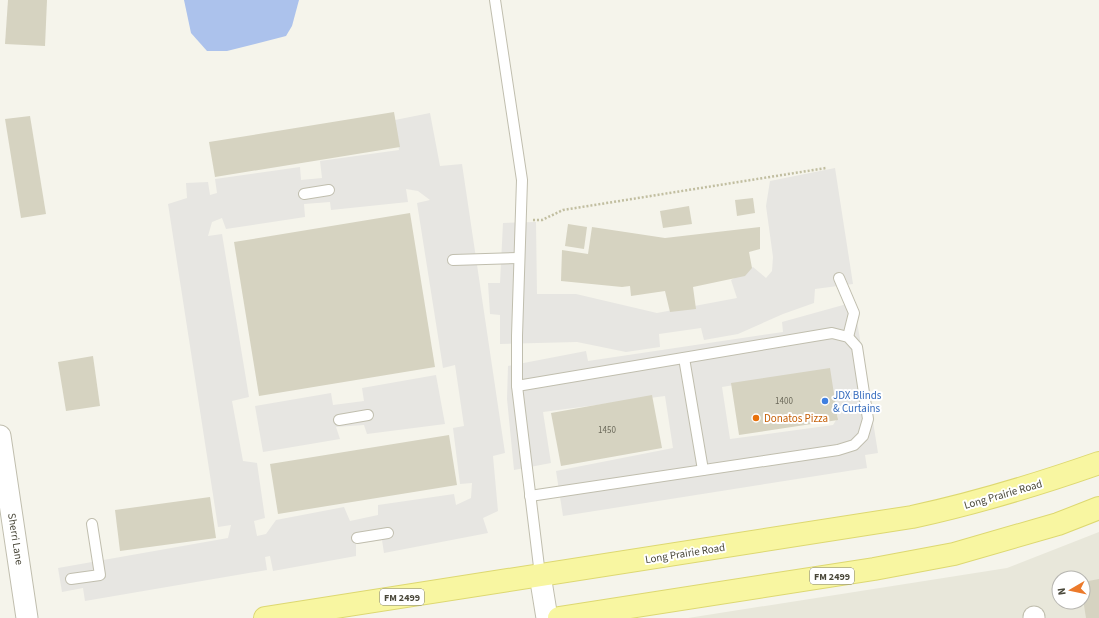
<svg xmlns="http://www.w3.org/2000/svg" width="1099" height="618" font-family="'Source Sans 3',sans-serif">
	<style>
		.residential { fill: #e8e7da; fill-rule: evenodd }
		.parking { fill: #e7e6e2; fill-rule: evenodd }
		.water { fill: #acc2ec }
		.building { fill: #d6d3c1 }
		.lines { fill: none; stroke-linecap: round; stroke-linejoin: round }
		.service-casing { stroke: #c0beae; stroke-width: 12 }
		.minor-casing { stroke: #c0beae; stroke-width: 23 }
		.primary-casing { stroke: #ddd871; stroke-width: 24 }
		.path { stroke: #c1bea0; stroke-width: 2.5; stroke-dasharray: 2 2; stroke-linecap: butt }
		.service { stroke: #fff; stroke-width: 10 }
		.minor { stroke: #fff; stroke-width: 21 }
		.primary { stroke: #f8f6a1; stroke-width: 22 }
		.shop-dot { fill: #3f7fe0; stroke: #fff; stroke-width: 1.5 }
		.food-dot { fill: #e8710a; stroke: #fff; stroke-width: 1.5 }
		.labels { text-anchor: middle; stroke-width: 4; stroke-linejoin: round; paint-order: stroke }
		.number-label { font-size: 9px; fill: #6c6a5b }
		.shield { fill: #fff; stroke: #807e74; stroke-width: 1 }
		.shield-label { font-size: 10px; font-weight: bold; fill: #494739 }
		.shop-label { font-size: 11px; fill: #366cbe; stroke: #fff; text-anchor: start }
		.food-label { font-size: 11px; fill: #c56008; stroke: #fff; text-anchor: start }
		.street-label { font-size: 11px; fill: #494739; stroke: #fff }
	</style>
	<rect width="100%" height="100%" fill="#f5f4eb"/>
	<path class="residential" d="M1099,532V618H688L1007,568ZM1059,578H1083V602H1059Z"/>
	<g class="parking">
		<path d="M430,113L440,166L462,164L505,453L493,456L498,511L483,518L488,533L384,553L382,540L356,544V556L273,571L270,556L265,557L267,570L85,601L83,588L62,592L58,568L228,538L231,525L218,527L168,204L187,198L186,183L208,182L210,195L217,193L215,179L300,167L301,180L322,178L320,161L399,150L395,120ZM406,189L418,191L430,200L417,203L443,368L455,365L464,426L453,428L460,484L472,483L471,498L456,505L454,494L378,505V515L350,521L344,507L276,520L266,534L257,536L254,521L265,518L257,463L243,461L232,401L249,397L222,234L208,236L212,222L222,218L226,229L305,217L304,204L330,202L331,210L408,202Z"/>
		<path d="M835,168L853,284L815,289L814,303L783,314L738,334L704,340L701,328L659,334L660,347L626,352L577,342L500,344V315L490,314L488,283H500L503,223L536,222L537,294H576L657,313L737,298L731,280L753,267L766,278L772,271L773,257L766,206L770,181Z"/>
		<path d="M854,302L878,453L865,455L867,468L563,516L556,471L673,448L665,396L543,412L551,463L514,470L507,399L508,366L586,351L588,361L783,332L782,322ZM828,370L838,417L833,425L730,439L722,387Z"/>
		<path d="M436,375L445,424L367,434L364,425L336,427L340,439L263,452L255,406L331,393L333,405L364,401L362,388Z"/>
	</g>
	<path class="water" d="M184,0H299L292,26L286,36L227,51H207L191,33Z"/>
	<g class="building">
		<path d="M8,0H47L45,46L5,44Z"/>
		<path d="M394,112L400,147L215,177L209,142Z"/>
		<path d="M30,116L46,214L21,218L5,119Z"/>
		<path d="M753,198L755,213L737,216L735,200Z"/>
		<path d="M689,206L692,224L663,228L660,211Z"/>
		<path d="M410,213L435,367L259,396L234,242Z"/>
		<path d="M568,224L587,227L584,249L565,246Z"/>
		<path d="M592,227L665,238L760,227V249L749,252L752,268L745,276L693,287L696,309L670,312L665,291L631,296L630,286L622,287L561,281L562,250L588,254Z"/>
		<path d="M93,356L100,406L66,411L58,362Z"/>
		<path d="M830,368L838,420L739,435L731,383Z"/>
		<path d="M652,395L662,448L561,466L551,413Z"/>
		<path d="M449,435L457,485L278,514L270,464Z"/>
		<path d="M210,497L216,538L120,551L115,510Z"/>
		<path d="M1099,579V618H1086L1083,599V582Z"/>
	</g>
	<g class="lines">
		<g class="service-casing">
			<g id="service">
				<path d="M495,0L522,180L517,336V386L540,575"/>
				<path d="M304,194L329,190"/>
				<path d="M453,260L519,258"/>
				<path d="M839,278L854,313L848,337"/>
				<path d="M684,358L703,470"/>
				<path d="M517,386L832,333L848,337L857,347L868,419L863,436L854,445L838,450L530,496"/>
				<path d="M339,420L368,415"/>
				<path d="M357,538L388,533"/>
				<path d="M71,579L100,575L92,524"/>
			</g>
		</g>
		<g class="minor-casing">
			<g id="minor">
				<path d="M0,436L27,618"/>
				<path d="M540,575L547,618"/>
				<path d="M1034,617V618"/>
			</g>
		</g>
		<g class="primary-casing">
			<g id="primary">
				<path d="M265,618L912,517C977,503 1036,485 1099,463"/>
				<path d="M559,618L874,569L954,554L1058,524L1099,508"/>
			</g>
		</g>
		<path class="path" d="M533,220H542L563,210L826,168"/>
		<use href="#service" class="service"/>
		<use href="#minor" class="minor"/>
		<use href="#primary" class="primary"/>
	</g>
	<circle class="shop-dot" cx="825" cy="401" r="4"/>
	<circle class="food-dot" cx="756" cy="418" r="4"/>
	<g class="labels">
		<g class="number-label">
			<text x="784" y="404">1400</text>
			<text x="607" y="433">1450</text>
		</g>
		<g class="shield">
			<rect x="810" y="568" width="44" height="16" rx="3"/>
			<rect x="380" y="589" width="44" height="16" rx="3"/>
		</g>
		<g class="shield-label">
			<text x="832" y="580">FM 2499</text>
			<text x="402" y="601">FM 2499</text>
		</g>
		<g class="shop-label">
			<text x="833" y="399">JDX Blinds<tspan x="833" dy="13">&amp; Curtains</tspan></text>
		</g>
		<g class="food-label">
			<text x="764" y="422">Donatos Pizza</text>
		</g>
		<g class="street-label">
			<text transform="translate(1003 494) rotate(-16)" y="4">Long Prairie Road</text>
			<text transform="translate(16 539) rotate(81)" y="4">Sherri Lane</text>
			<text transform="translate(685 553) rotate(-9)" y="4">Long Prairie Road</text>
		</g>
	</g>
	<g transform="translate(1071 590) rotate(261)"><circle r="19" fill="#ffffff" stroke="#b6b5b0"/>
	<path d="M0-3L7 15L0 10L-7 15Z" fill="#ec7a2b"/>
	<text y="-6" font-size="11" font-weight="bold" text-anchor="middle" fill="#494739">N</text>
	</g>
</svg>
